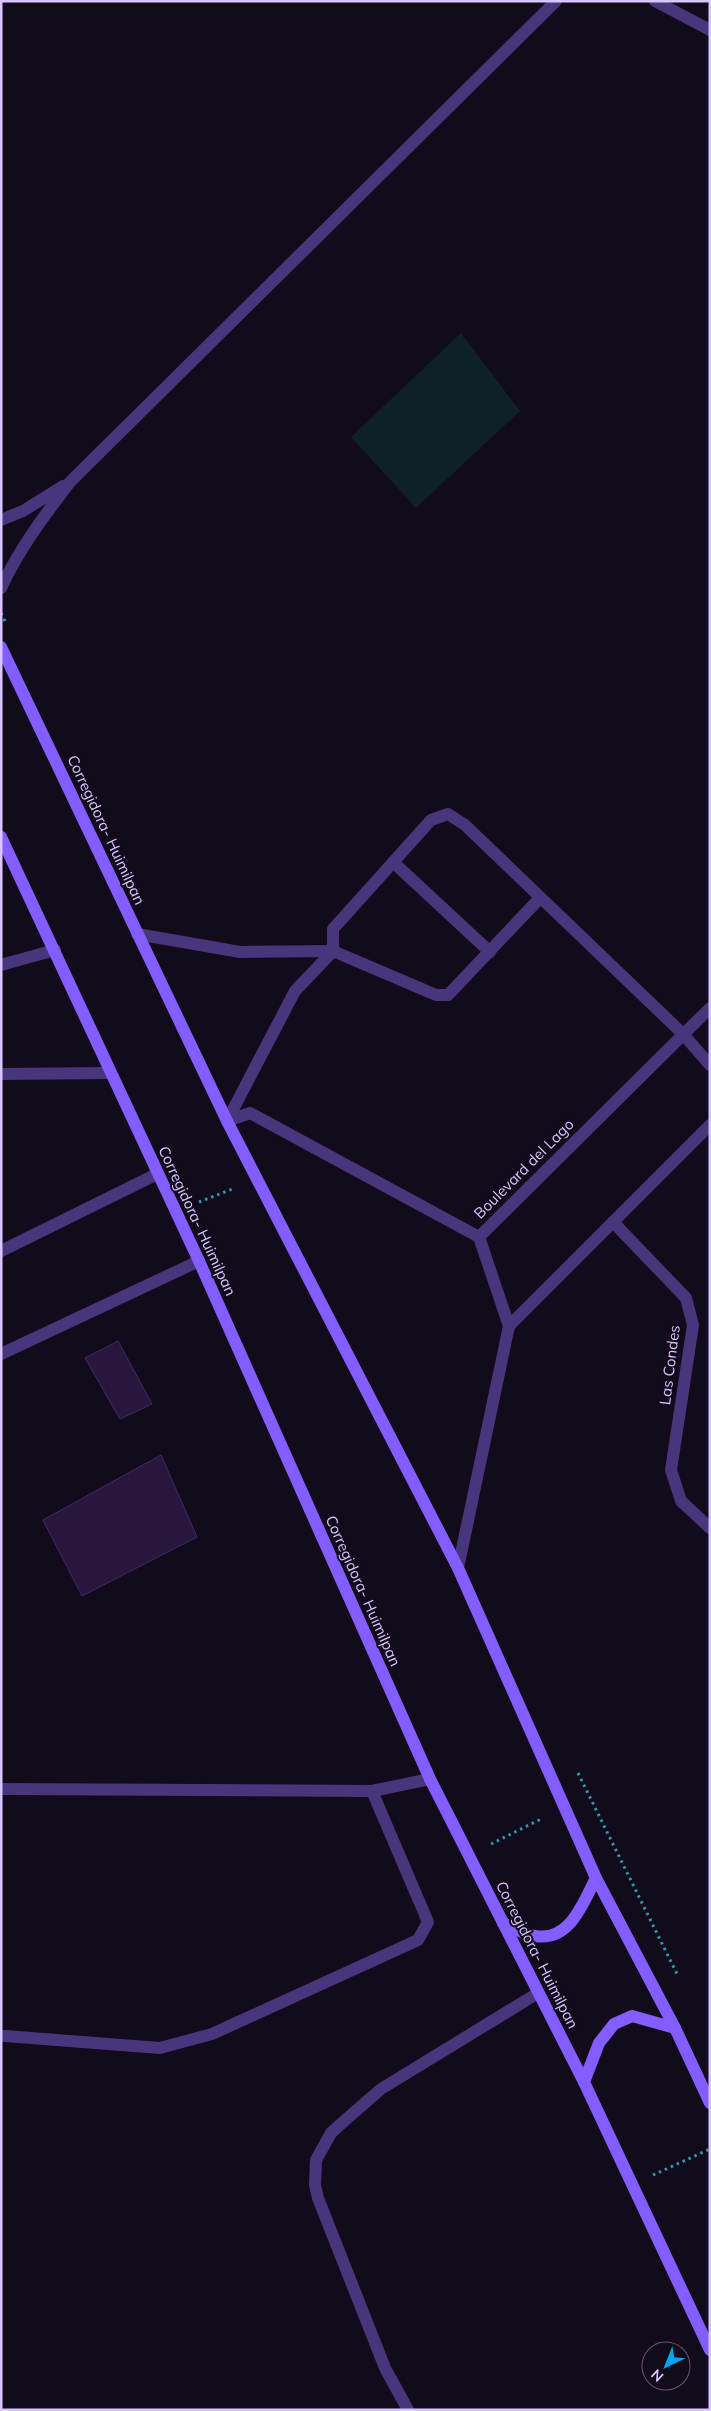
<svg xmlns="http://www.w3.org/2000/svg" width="711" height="2411" font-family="Mulish,sans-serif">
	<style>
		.green { fill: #0e2226 }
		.building { fill: #27173d; stroke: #432969 }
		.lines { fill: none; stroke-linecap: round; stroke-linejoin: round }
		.path { stroke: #2c99ad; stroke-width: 3; stroke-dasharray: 2.5 4; stroke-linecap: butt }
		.service { stroke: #47367b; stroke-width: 12 }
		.minor { stroke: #47367b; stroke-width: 12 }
		.secondary { stroke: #835dff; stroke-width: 12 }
		.labels { text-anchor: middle; stroke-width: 4; stroke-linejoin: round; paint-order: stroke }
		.street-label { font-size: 15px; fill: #d9c6ff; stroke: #120b1c }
	</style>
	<rect width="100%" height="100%" fill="#120b1c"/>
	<path class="green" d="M461,333L520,411L416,508L351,437Z"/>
	<g class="building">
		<path d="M118,1341L152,1404L120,1419L85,1358Z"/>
		<path d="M161,1455L197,1537L82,1596L43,1520Z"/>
	</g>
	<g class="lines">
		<g class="path">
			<path d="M1,613L6,623"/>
			<path d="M199,1202L235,1188"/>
			<path d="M578,1773L677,1974"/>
			<path d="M491,1844L543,1818"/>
			<path d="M653,2175L710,2149"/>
		</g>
		<g class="service">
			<path d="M1,1251L157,1174"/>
			<path d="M1,1354L199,1261"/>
			<path d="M408,2410L385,2368L318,2198L315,2185L316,2160L331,2133L343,2122L381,2089L538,1993"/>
		</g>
		<g class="minor">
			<path d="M655,1L710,30"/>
			<path d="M1,520L23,511L63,486"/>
			<path d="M1,588C19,549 44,516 70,482L556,1"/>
			<path d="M393,862L490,952"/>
			<path d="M137,934L240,952L333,951L436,995H448L540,898"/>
			<path d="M1,965L55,950"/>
			<path d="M1,1074L109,1073"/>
			<path d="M227,1121L295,991L333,951V929L431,820L448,814L465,825L683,1034L710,1065"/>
			<path d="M227,1121L250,1113L479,1237L710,1008"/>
			<path d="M613,1222L686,1298L693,1325L671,1470L681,1501L710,1528"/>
			<path d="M479,1237L509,1326"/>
			<path d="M458,1568L509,1326L710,1125"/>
			<path d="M1,1789L372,1791L430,1779"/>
			<path d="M5,2036L160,2048L212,2034L418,1940L428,1922L372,1791"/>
		</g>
		<g class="secondary">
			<path d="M1,647L227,1121L458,1568L596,1878L675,2028L710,2103"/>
			<path d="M1,837L199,1261L430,1779L584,2082L710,2350"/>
			<path d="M503,1923C513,1927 524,1935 535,1936C570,1942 583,1903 596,1878"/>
			<path d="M584,2082L599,2043L614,2024L632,2016L675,2028"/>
		</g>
	</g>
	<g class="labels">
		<g class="street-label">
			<text transform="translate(106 830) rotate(65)" y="5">Corregidora- Huimilpan</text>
			<text transform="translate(524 1169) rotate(-45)" y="5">Boulevard del Lago</text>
			<text transform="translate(197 1221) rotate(65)" y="5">Corregidora- Huimilpan</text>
			<text transform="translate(670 1365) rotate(-83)" y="5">Las Condes</text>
			<text transform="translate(363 1591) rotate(66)" y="5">Corregidora- Huimilpan</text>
			<text transform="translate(537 1955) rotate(63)" y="5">Corregidora- Huimilpan</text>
		</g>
	</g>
	<rect width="711" height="2411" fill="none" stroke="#d9c6ff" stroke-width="5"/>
	<g transform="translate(666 2366) rotate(223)"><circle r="24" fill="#120b1c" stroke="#625677"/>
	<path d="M0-4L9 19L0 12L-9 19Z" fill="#01a6f0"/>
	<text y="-8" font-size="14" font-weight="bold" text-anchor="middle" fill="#d9c6ff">N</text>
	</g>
</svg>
